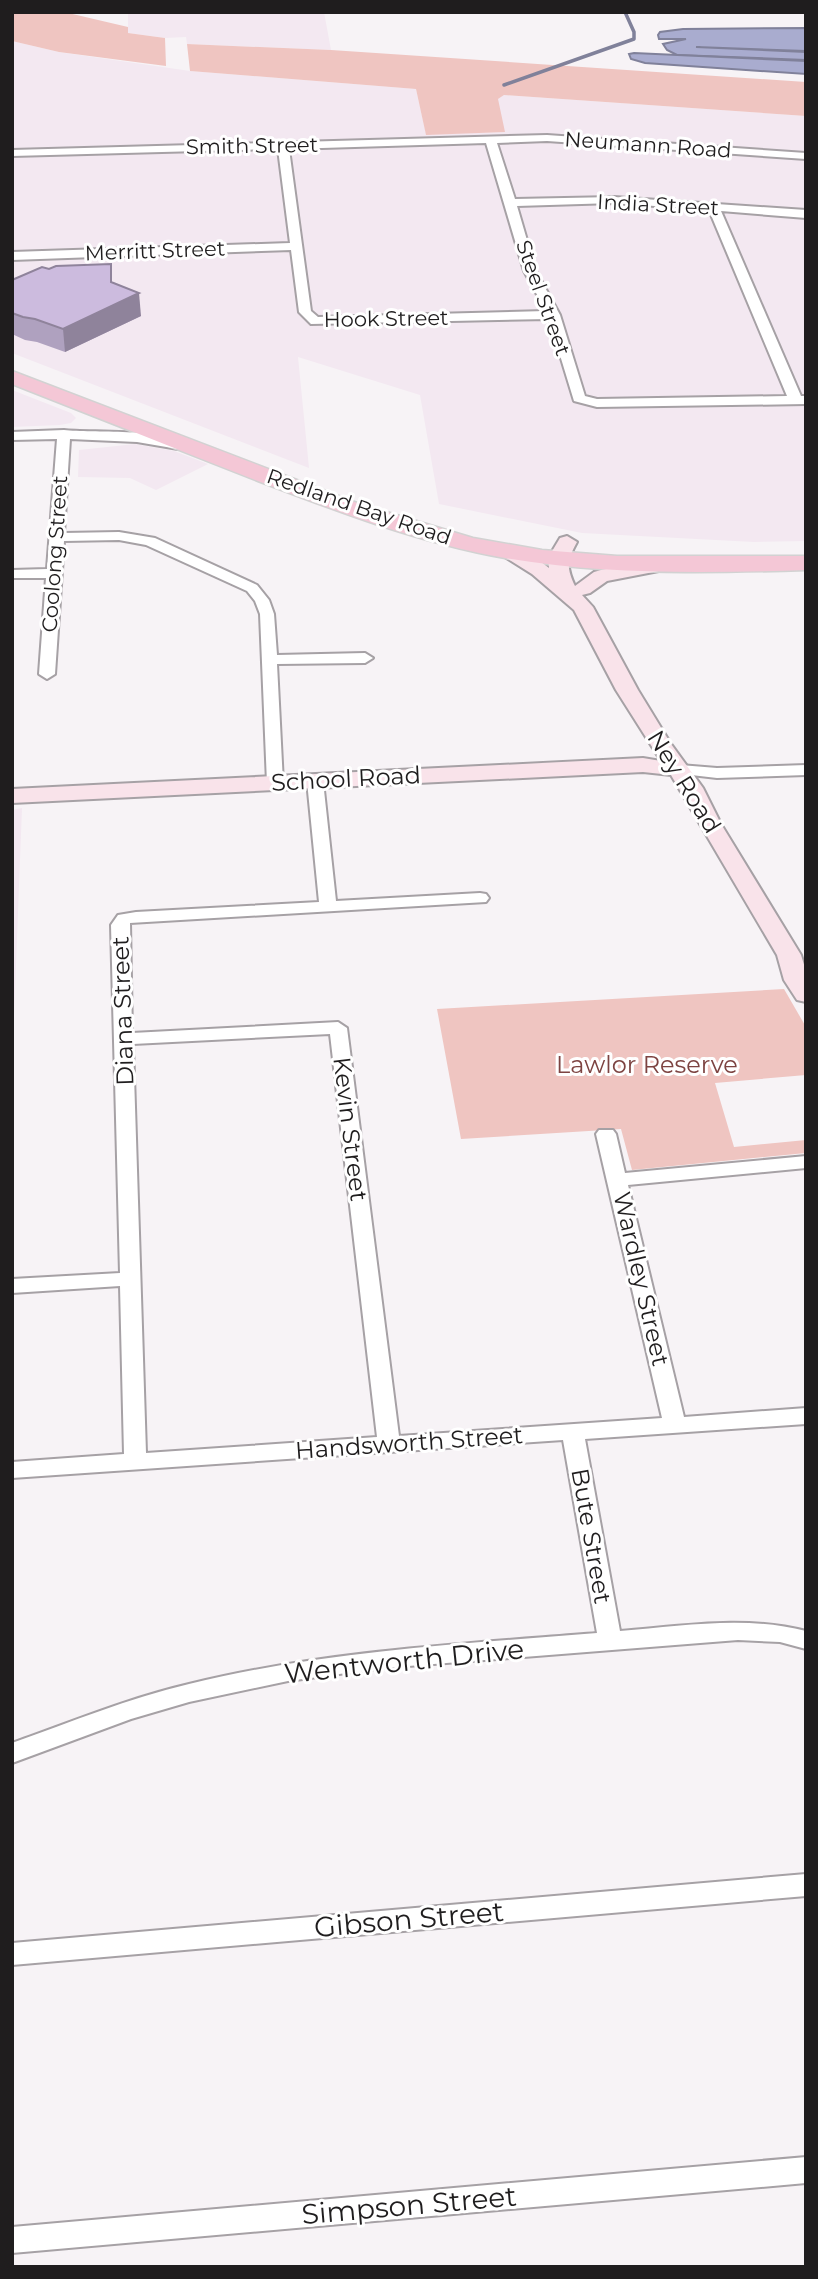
<svg xmlns="http://www.w3.org/2000/svg" width="818" height="2279" font-family="Montserrat,sans-serif">
	<style>
		.built { fill: #f3e8f1 }
		.green { fill: #efc5c1 }
		.water { fill: #a9accf; stroke: #80819a; stroke-width: 2 }
		.lines { fill: none; stroke-linecap: round; stroke-linejoin: round }
		.stream { stroke: #80819a; stroke-width: 3.5 }
		.street-casing { stroke: #a6a1a5; stroke-width: 4 }
		.secondary-casing { stroke: #a6a1a5; stroke-width: 4 }
		.primary-casing { stroke: #d2d2d2; stroke-width: 3 }
		.street { fill: #fff; fill-rule: evenodd }
		.secondary { fill: #f9e3ea; fill-rule: evenodd }
		.primary { fill: #f4c7d6; fill-rule: evenodd }
		.wall { fill: #afa1bf }
		.shaded-wall { fill: #8f839b }
		.building { fill: #ccbbde; stroke: #8f839b; stroke-width: 2 }
		.labels { text-anchor: middle; stroke-width: 6; stroke-linejoin: round; paint-order: stroke }
		.far-street-label { font-size: 21px; fill: #1f1d1e; stroke: #fff }
		.street-label { font-size: 24px; fill: #1f1d1e; stroke: #fff }
		.park-label { font-size: 24px; fill: #7d4341; stroke: #fff }
		.near-street-label { font-size: 28px; fill: #1f1d1e; stroke: #fff }
	</style>
	<rect width="100%" height="100%" fill="#f7f3f6"/>
	<g class="built">
		<path d="M128,12H324L331,50L187,44L186,37L165,38L128,33Z"/>
		<path d="M12,41L59,52L190,71L416,89L426,134L504,132L498,105V99L504,95L806,116V541L754,542L582,533L439,504L420,395L298,357L309,468L12,353Z"/>
		<path d="M12,390L71,413L76,418L71,423L60,425L12,427Z"/>
		<path d="M135,444L174,451L208,464L156,490L130,478L78,477L79,450Z"/>
		<path d="M22,808L12,1069V810Z"/>
	</g>
	<g class="green">
		<path d="M12,12H64L128,27V33L165,38L166,66L59,52L12,41Z"/>
		<path d="M187,44L331,50L806,82V116L504,95L498,99L505,132L426,135L416,89L190,71Z"/>
		<path d="M784,989L806,1027V1075L715,1083L734,1147L806,1140V1153L632,1170L621,1129L461,1139L437,1009Z"/>
	</g>
	<g class="water">
		<path d="M806,28V51L696,47L806,52V60L677,55L667,50L663,44L686,39H659L658,35L660,32L683,29Z"/>
		<path d="M634,53L806,61V74L645,63L631,59L629,54Z"/>
	</g>
	<g class="lines">
		<path class="stream" d="M504,85L634,39V32L625,12"/>
		<g class="street-casing">
			<g id="street">
				<path d="M547,135L806,153V159L547,141L497,143L515,199L614,197L806,210V218L721,211L801,396H806V404L597,407L574,401L549,319L311,324L299,312L291,250L12,260V252L290,243L278,149L12,156V150ZM486,143L524,271L546,311L318,317L311,311L289,149ZM614,203L709,210L787,396L597,399L585,396L560,315L536,271L517,206Z"/>
				<path d="M64,430C91,433 165,428 185,445L178,449L137,442L70,439L64,533L119,532L155,538L257,585L269,600L274,614L277,655L365,653L373,658L365,663L277,664L283,783L281,786H269L267,783L260,614L255,601L247,591L146,545L119,540L64,541L55,674L47,679L39,674L46,578H12V570L47,569L57,439L12,440V432Z"/>
				<path d="M680,765L717,768L806,765V775L717,778L674,773L672,770Z"/>
				<path d="M315,776L323,781L336,901L480,893L486,894L489,898L486,902L130,923L132,1033L338,1022L347,1028L399,1436L662,1418L596,1134L599,1130H613L616,1134L625,1173L806,1156V1168L628,1185L684,1417L806,1408V1424L585,1439L620,1631C682,1626 745,1615 806,1631V1649L780,1642L738,1640L383,1668L288,1681L189,1702L131,1719L12,1763V1743C71,1722 129,1698 189,1684C323,1651 460,1644 597,1633L563,1440L12,1478V1462L124,1454L120,1286L12,1293V1279L120,1273L111,925L118,915L136,912L319,902L307,781ZM330,1034L377,1437L146,1453L133,1044Z"/>
				<path d="M806,1874V1896L12,1965V1943Z"/>
				<path d="M806,2157V2183L12,2253V2227Z"/>
			</g>
		</g>
		<g class="secondary-casing">
			<path id="secondary" d="M567,536L577,542C567,560 566,567 575,586L594,572L601,570L669,557L676,559L679,563L676,567L669,569L607,581L590,593L582,595L593,607L638,690L671,744L703,788L721,824L801,955L806,971V1002L797,1000L784,980L777,955L671,775L643,772L12,803V789L643,758L661,761L616,690L574,610L532,574L497,552L500,548C518,543 536,558 549,568L548,558L560,538Z"/>
		</g>
		<g class="primary-casing">
			<path id="primary" d="M12,371L357,503L473,538L542,550L617,556H806V570C706,573 604,575 505,558C420,543 339,512 258,481C176,449 94,416 12,384Z"/>
		</g>
		<use href="#street" class="street"/>
		<use href="#secondary" class="secondary"/>
		<use href="#primary" class="primary"/>
	</g>
	<path class="wall" d="M111,264L112,283L141,316L65,352L37,342L25,340L12,334V280L49,269Z"/>
	<path class="shaded-wall" d="M139,293L141,316L65,352L63,329Z"/>
	<path class="building" d="M111,264V282L139,293L63,329L35,319L23,317L12,313V280L42,267L49,269L56,266Z"/>
	<g class="labels">
		<g class="far-street-label">
			<text transform="translate(648 145) rotate(4)" y="7">Neumann Road</text>
			<text transform="translate(252 146) rotate(-1)" y="7">Smith Street</text>
			<text transform="translate(658 205) rotate(3)" y="7">India Street</text>
			<text transform="translate(155 251) rotate(-2)" y="7">Merritt Street</text>
			<text transform="translate(543 298) rotate(70)" y="7">Steel Street</text>
			<text transform="translate(386 319) rotate(-1)" y="7">Hook Street</text>
			<text transform="translate(359 507) rotate(19)" y="7">Redland Bay Road</text>
			<text transform="translate(55 554) rotate(-86)" y="7">Coolong Street</text>
		</g>
		<g class="street-label">
			<text transform="translate(346 779) rotate(-3)" y="8">School Road</text>
			<text transform="translate(684 782) rotate(58)" y="8">Ney Road</text>
			<text transform="translate(123 1011) rotate(-92)" y="8">Diana Street</text>
			<text transform="translate(350 1129) rotate(83)" y="8">Kevin Street</text>
			<text transform="translate(641 1279) rotate(77)" y="8">Wardley Street</text>
			<text transform="translate(409 1443) rotate(-4)" y="8">Handsworth Street</text>
			<text transform="translate(591 1536) rotate(80)" y="8">Bute Street</text>
		</g>
		<g class="park-label">
			<text x="647" y="1073">Lawlor Reserve</text>
		</g>
		<g class="near-street-label">
			<text transform="translate(404 1661) rotate(-6)" y="10">Wentworth Drive</text>
			<text transform="translate(409 1919) rotate(-5)" y="10">Gibson Street</text>
			<text transform="translate(409 2205) rotate(-5)" y="10">Simpson Street</text>
		</g>
	</g>
	<rect width="818" height="2279" fill="none" stroke="#1f1d1e" stroke-width="28"/>
</svg>
